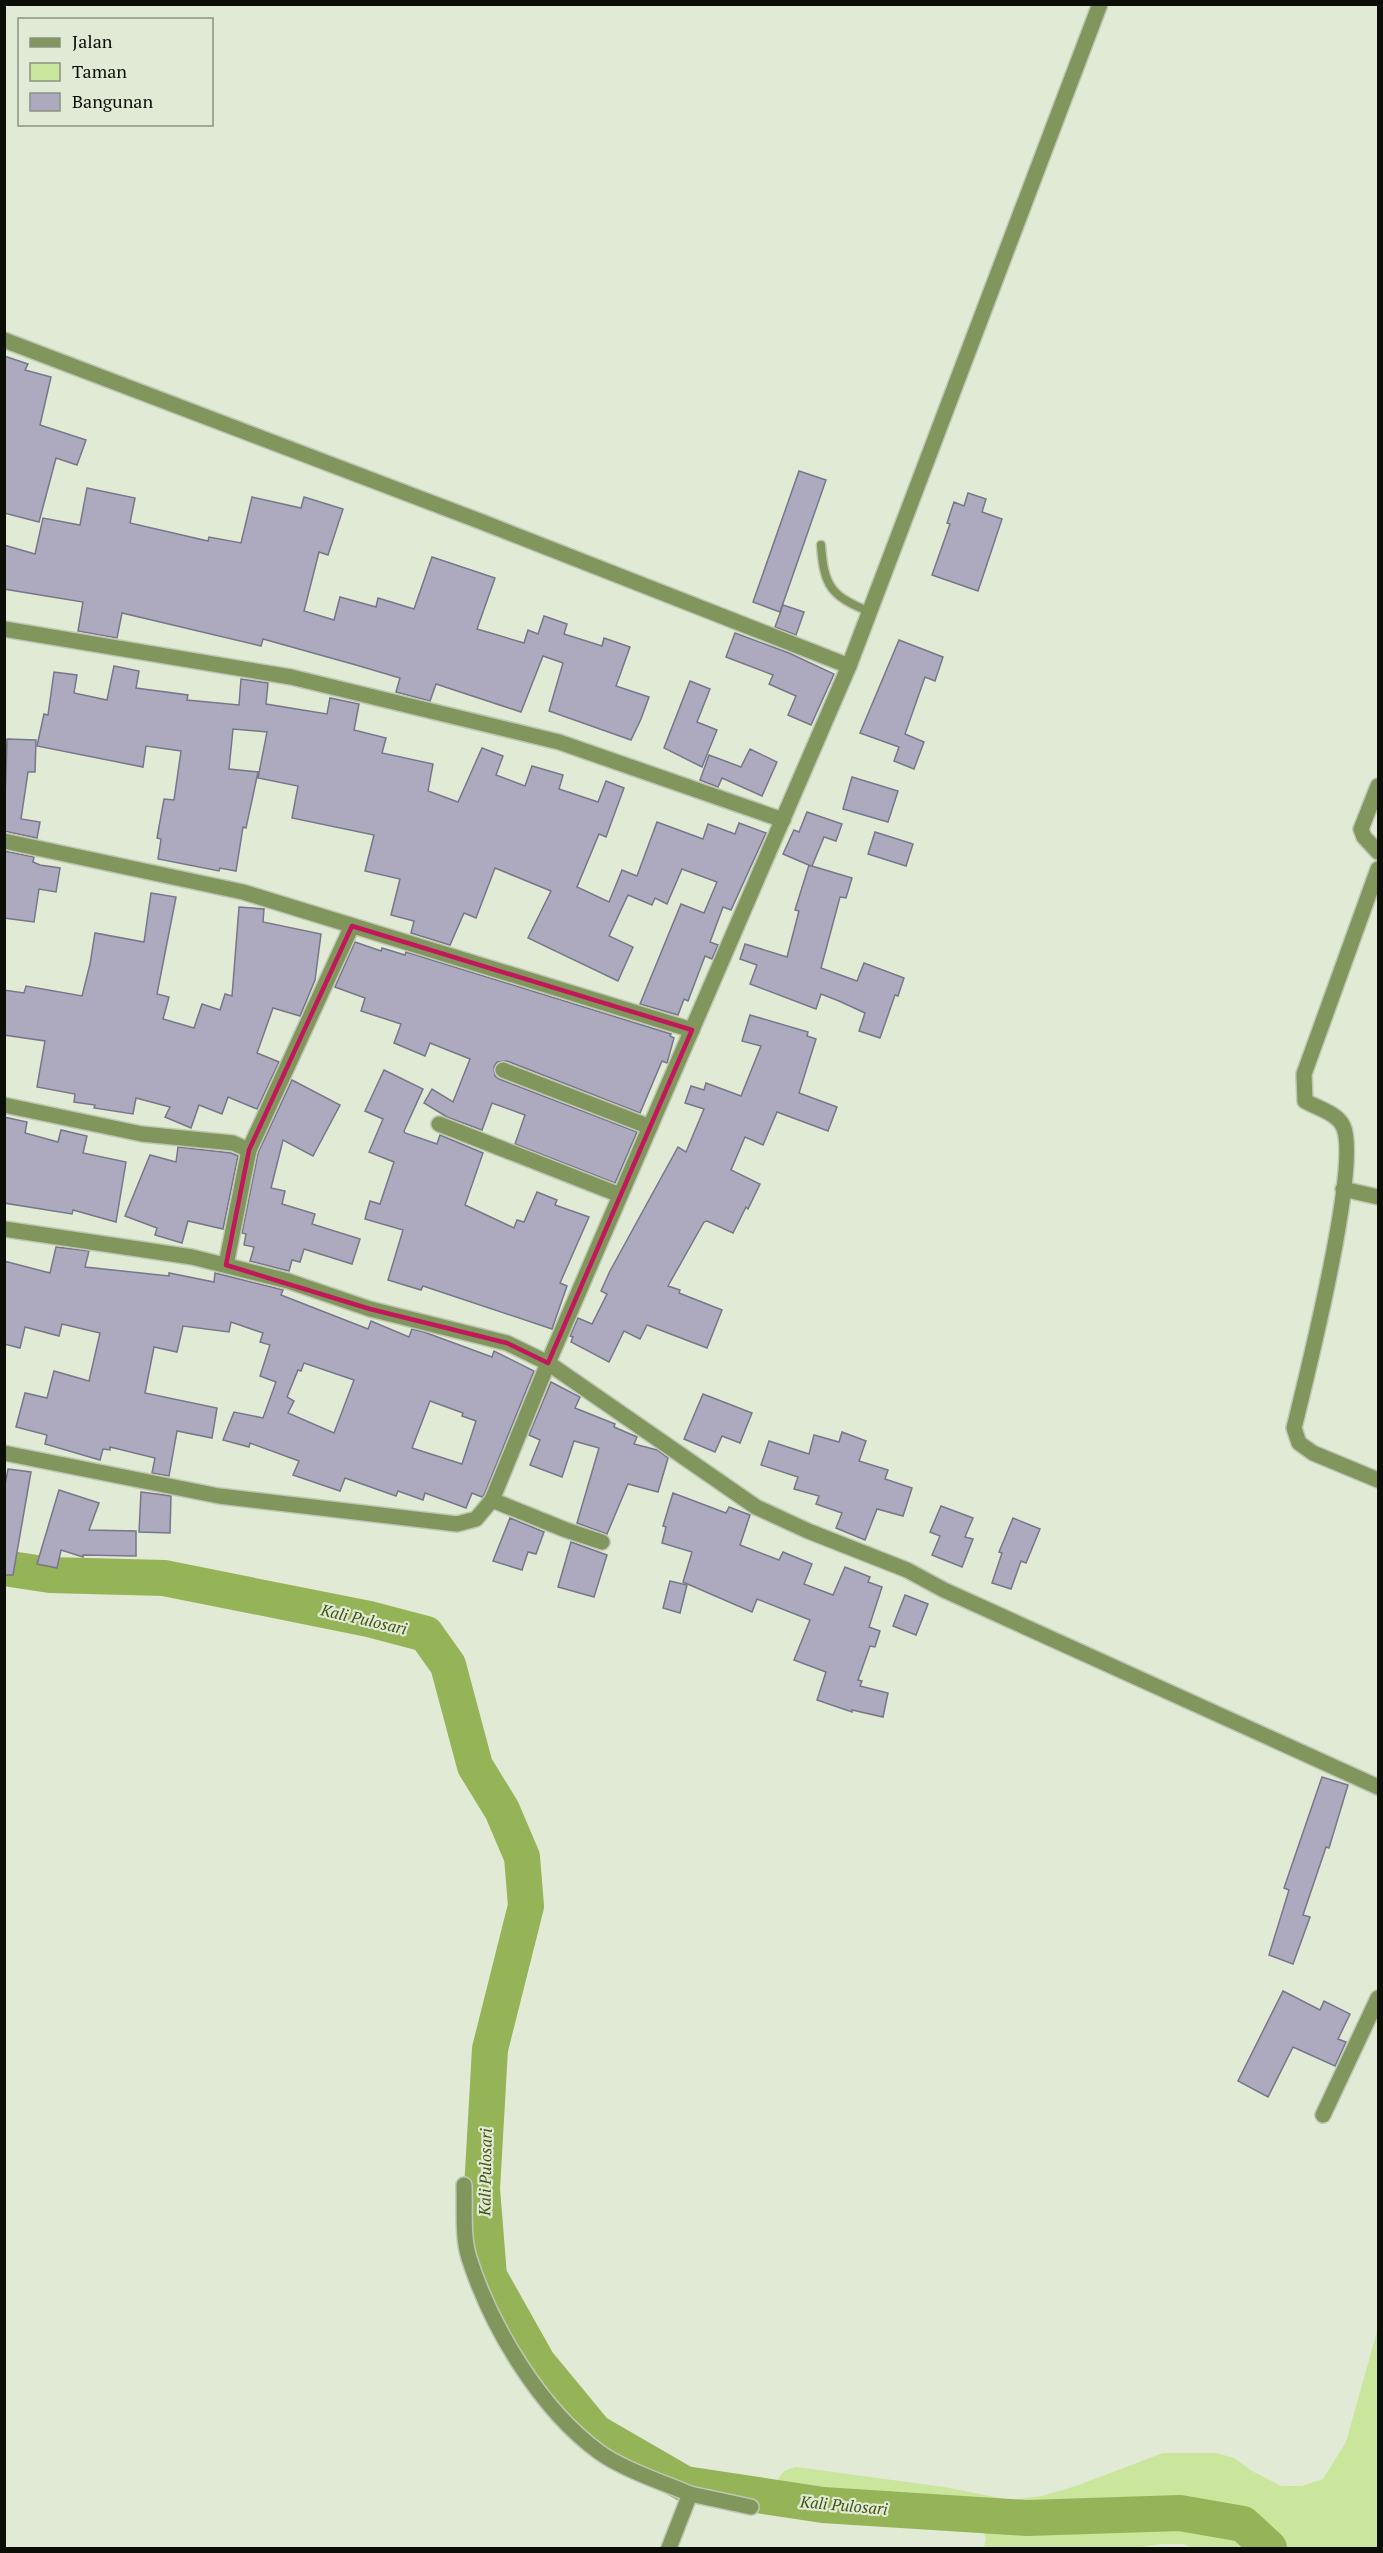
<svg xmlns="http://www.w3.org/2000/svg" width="1383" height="2553" font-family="'PT Serif',serif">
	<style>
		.green { fill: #cae59c }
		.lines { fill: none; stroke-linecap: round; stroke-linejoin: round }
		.river { stroke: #95b458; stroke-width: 36 }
		.building { fill: #adaabf; stroke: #787689; stroke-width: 1.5; fill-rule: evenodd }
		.lane-casing { stroke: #bfc7b4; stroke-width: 11 }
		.street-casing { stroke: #bfc7b4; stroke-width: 18 }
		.lane { stroke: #81965d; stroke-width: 8 }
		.street { stroke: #81965d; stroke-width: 15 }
		.marked { fill: none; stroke: #c2185b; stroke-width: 4.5; stroke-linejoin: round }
		.labels { text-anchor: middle; stroke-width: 4.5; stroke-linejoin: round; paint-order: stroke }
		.water-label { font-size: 16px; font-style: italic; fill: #405412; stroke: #e1ead5 }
	</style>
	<rect width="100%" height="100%" fill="#e1ead5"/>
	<path class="green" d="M1378,2328V2548H1192L1184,2544H1161L1136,2548H984L986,2538L976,2515L823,2505L778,2498C775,2482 778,2470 796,2467L944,2487L1011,2500L1042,2496L1076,2486L1163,2453H1216L1234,2458L1252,2471L1281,2486H1302L1323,2479L1346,2442Z"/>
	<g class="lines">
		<path class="river" d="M4,1568L50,1575L164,1578L369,1619L426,1634L448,1665L475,1766L502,1810L522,1857L526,1906L490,2049L482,2189L489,2276L538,2363L595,2432L685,2484L823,2505L1027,2518L1180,2513L1243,2524L1269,2548"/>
	</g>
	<g class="building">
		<path d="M4,356L28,364L25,370L51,377L40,425L86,440L77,465L56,458L39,522L4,513Z"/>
		<path d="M799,471L826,480L780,612L753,602Z"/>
		<path d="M87,488L135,498L130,523L208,541L209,537L241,543L252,497L301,508L304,497L343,509L328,555L319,552L304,611L334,620L340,597L376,607L378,598L414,609L432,557L495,578L477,629L524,643L528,630L538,634L544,616L567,624L564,634L602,646L604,638L630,647L616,686L649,697L641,719L631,740L549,711L563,663L543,656L521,712L436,684L430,701L396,692L400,678L356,665L263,639L261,646L122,613L117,638L78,631L83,602L4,589V545L35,554L43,518L80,525Z"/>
		<path d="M968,493L986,499L982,512L1002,519L978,591L932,575L950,524L947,523L954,502L964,506Z"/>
		<path d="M783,605L804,612L796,635L775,627Z"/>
		<path d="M735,633L789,653L834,674L811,725L788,715L796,696L769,684L773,675L726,657Z"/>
		<path d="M899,640L943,657L935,681L925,677L905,734L924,742L914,769L894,761L899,747L860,733Z"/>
		<path d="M114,666L139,671L136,688L188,695L187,700L239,705L241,679L268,683L266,704L327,714L330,698L359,704L354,730L386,738L382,753L433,764L428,791L458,802L482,748L503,756L496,775L525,786L532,766L563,775L559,789L598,802L606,781L624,788L606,837L599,834L577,887L609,902L622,870L637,876L657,822L703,839L708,824L735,834L739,823L766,833L731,910L723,907L710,942L718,945L712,959L705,956L688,1001L684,999L678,1015L640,1004L681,904L704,913L717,882L682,869L667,904L655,898L652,905L628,895L609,936L633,947L618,981L528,938L551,891L495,868L476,918L464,913L450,945L411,933L414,921L391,915L400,879L365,871L374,835L292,818L298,786L258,778L267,732L233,729L229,769L258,772L246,828L243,827L236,871L220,868L219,871L158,859L161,839L157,838L164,799L174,800L181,751L146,746L143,767L37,746L44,714L48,715L54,672L77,675L74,693L107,700Z"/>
		<path d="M690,681L710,689L697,722L717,730L702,767L664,748Z"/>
		<path d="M7,739L36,740L35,772H28L21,819L40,822L37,838L4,831Z"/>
		<path d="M750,749L777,762L762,796L722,778L718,787L700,780L709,755L741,767Z"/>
		<path d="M852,777L898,791L888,822L843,809Z"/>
		<path d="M807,812L842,824L836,841L824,837L812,866L852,878L846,898L840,897L821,968L857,981L864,963L904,978L898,996L895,995L880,1038L859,1031L865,1013L839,1001L821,994L816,1009L750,984L757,965L740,959L745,944L787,957L799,911L795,910L809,865L811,866L783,854L794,830L799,832Z"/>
		<path d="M875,832L913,844L906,866L868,854Z"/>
		<path d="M4,851L34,857L33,862L40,865L60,868L56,892L39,889L34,922L4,918Z"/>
		<path d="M151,893L176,897L157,994L169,997L163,1019L194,1028L202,1004L220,1010L225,994L232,996L239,907L264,909L263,922L321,934L315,980L300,1016L273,1008L257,1053L279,1062L257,1109L228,1097L222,1114L199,1105L191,1128L165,1117L170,1107L136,1098L133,1114L94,1108L95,1105L74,1102L75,1094L37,1087L45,1041L4,1035V990L24,993L26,986L82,996L90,964L95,933L144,942Z"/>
		<path d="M355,942L381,951L382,948L405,955L406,952L671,1034L670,1036L674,1038L667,1063L662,1061L640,1113L507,1061L497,1062L494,1067L495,1076L499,1079L637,1132L615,1183L515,1144L525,1115L492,1103L482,1130L447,1117L424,1103L432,1089L453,1102L470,1059L430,1043L425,1056L394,1043L401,1024L361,1011L365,998L335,987Z"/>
		<path d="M750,1015L808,1032L807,1036L816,1039L799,1093L837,1107L828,1131L777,1112L763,1145L745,1137L731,1170L760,1184L748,1209L746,1207L733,1233L707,1221L704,1222L668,1286L680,1290L679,1293L722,1310L707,1348L647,1325L640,1339L624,1331L609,1362L571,1342L573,1337L570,1336L578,1318L592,1324L607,1294L601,1291L610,1271L678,1147L686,1152L704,1109L685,1103L691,1086L704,1090L706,1083L741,1096L761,1046L742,1041Z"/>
		<path d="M384,1070L423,1089L404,1131L405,1133L437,1144L440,1135L483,1153L465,1205L514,1228L517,1220L524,1222L537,1192L557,1200L555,1205L589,1217L560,1283L567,1286L552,1329L423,1286L421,1290L388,1280L403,1230L365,1219L370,1201L380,1204L394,1162L369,1152L383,1119L365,1111Z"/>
		<path d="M292,1080L340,1105L313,1156L283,1140L271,1188L285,1191L282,1204L315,1214L312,1224L360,1239L352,1264L304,1249L300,1262L292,1260L289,1271L250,1261L254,1247L244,1245L246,1234L242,1233L258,1153Z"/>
		<path d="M4,1117L27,1122L25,1133L58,1142L61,1130L87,1136L83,1153L126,1162L116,1222L73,1210L72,1214L4,1203Z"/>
		<path d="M178,1147L231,1153L238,1156L223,1229L188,1221L182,1243L155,1235L157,1228L125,1216L150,1155L176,1162Z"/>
		<path d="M56,1247L89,1251L85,1267L169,1276V1273L214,1282L215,1273L283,1290L281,1295L368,1329L371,1321L409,1337L412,1329L424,1332L492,1357L494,1351L534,1371L484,1495L482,1497L472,1493L466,1508L425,1493L423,1500L398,1491L396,1496L345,1478L340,1491L293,1475L299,1461L250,1443L249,1447L223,1440L234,1412L263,1418L276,1382L260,1376L270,1345L260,1342L263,1333L231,1322L229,1332L183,1326L177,1352L154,1347L145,1393L217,1408L212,1438L177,1431L169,1476L152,1473L155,1458L110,1447V1450L103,1449L100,1460L45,1444L47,1435L16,1427L25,1393L47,1398L54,1371L89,1381L100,1333L62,1324L59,1336L25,1327L20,1348L4,1344V1261L50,1273ZM304,1363L354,1380L334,1433L288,1413L294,1401L287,1397L298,1370L301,1371ZM430,1401L463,1413L462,1416L476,1421L462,1464L412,1448Z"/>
		<path d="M551,1382L580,1397L575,1408L615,1424L614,1427L637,1437L634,1444L657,1450L668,1458L658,1492L628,1484L607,1534L577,1523L599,1448L574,1441L562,1477L530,1465L540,1440L529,1435Z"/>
		<path d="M703,1394L752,1413L740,1443L722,1436L715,1452L684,1439Z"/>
		<path d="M842,1432L866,1441L859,1461L888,1470L885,1479L912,1488L903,1516L877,1509L865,1540L836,1528L842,1513L816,1504L819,1496L794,1489L798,1477L761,1465L769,1441L809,1454L814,1435L839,1442Z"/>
		<path d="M8,1469L31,1472L13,1575H4V1490Z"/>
		<path d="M59,1490L99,1503L89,1530L136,1531V1556L83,1555V1557L61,1550L57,1568L37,1564Z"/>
		<path d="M141,1492L171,1496L170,1533L139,1532Z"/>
		<path d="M673,1493L726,1513L729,1507L750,1515L740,1545L779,1560L783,1552L812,1564L804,1584L833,1595L845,1567L870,1577L868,1582L882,1587L869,1627L880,1631L875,1647L870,1646L858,1680L862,1681L860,1686L888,1693L883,1717L852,1710V1712L817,1700L826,1672L794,1660L810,1620L757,1599L752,1612L683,1582L692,1552L662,1543L666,1527L663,1526Z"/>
		<path d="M941,1506L973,1518L965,1537L973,1539L962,1567L932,1555L940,1536L930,1532Z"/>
		<path d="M510,1518L544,1532L536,1554L528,1552L522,1570L493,1561Z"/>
		<path d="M1013,1518L1040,1529L1026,1563L1021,1561L1011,1589L992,1583L1002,1553L999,1552Z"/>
		<path d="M571,1542L607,1555L594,1597L558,1587Z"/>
		<path d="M670,1581L687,1585L680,1613L663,1608Z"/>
		<path d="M905,1595L928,1604L916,1635L893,1626Z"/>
		<path d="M1322,1777L1348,1785L1329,1848L1326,1847L1303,1915L1310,1917L1293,1964L1269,1955L1289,1890L1284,1888Z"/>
		<path d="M1283,1991L1320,2010L1324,2001L1350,2014L1338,2039L1346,2042L1335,2066L1293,2047L1268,2097L1238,2081Z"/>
	</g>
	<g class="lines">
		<g class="lane-casing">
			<path id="lane" d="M821,545C824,587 831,596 870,612"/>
		</g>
		<g class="street-casing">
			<g id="street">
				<path d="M4,340L482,522L849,666"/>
				<path d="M4,629L291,677L559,742L783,820"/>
				<path d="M1378,786L1361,829L1364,837L1378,852"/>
				<path d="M4,841L243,892L692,1030"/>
				<path d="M1378,869L1304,1074L1305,1101C1317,1108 1337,1113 1343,1126C1361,1162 1306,1379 1294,1428L1299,1443L1313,1453L1378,1480"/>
				<path d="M503,1070L650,1127"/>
				<path d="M4,1105L142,1134L233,1143L249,1150"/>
				<path d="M439,1124L620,1195"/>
				<path d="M1343,1189L1378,1197"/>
				<path d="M4,1229L192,1257L288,1281L370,1309L507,1343L548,1363L756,1507L808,1531L907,1570L944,1590L1378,1787"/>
				<path d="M226,1265L249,1150L352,926"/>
				<path d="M4,1453L219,1496L457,1524L476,1519L492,1500L548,1363L849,666L1100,4"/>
				<path d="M492,1500L566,1530L602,1542"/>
				<path d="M1323,2115L1378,1998"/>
				<path d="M464,2185C465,2209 462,2236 469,2258C491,2327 540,2409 599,2452C622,2469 664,2483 690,2494L669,2548"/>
				<path d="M690,2494L751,2507"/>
			</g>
		</g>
		<use href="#lane" class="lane"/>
		<use href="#street" class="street"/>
	</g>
	<path class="marked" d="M352,926L692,1030L548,1363L507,1343L370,1309L226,1265L249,1150Z"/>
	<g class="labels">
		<g class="water-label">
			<text transform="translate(364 1619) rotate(13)" y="6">Kali Pulosari</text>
			<text transform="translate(485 2172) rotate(-89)" y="6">Kali Pulosari</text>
			<text transform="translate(844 2505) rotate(5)" y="6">Kali Pulosari</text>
		</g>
	</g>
	<rect width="1383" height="2553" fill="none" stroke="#0b0d07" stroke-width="12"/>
	<rect x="18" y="18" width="195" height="108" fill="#e1ead5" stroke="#8b9283" stroke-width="1.5"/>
	<rect x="30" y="38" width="30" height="9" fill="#81965d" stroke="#8b9283" stroke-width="1.5"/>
	<text x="72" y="48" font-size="18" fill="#0b0d07">Jalan</text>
	<rect x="30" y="63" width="30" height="18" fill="#cae59c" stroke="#8b9283" stroke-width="1.5"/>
	<text x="72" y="78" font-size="18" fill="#0b0d07">Taman</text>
	<rect x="30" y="93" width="30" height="18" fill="#adaabf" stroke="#8b9283" stroke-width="1.5"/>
	<text x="72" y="108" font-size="18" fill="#0b0d07">Bangunan</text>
</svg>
